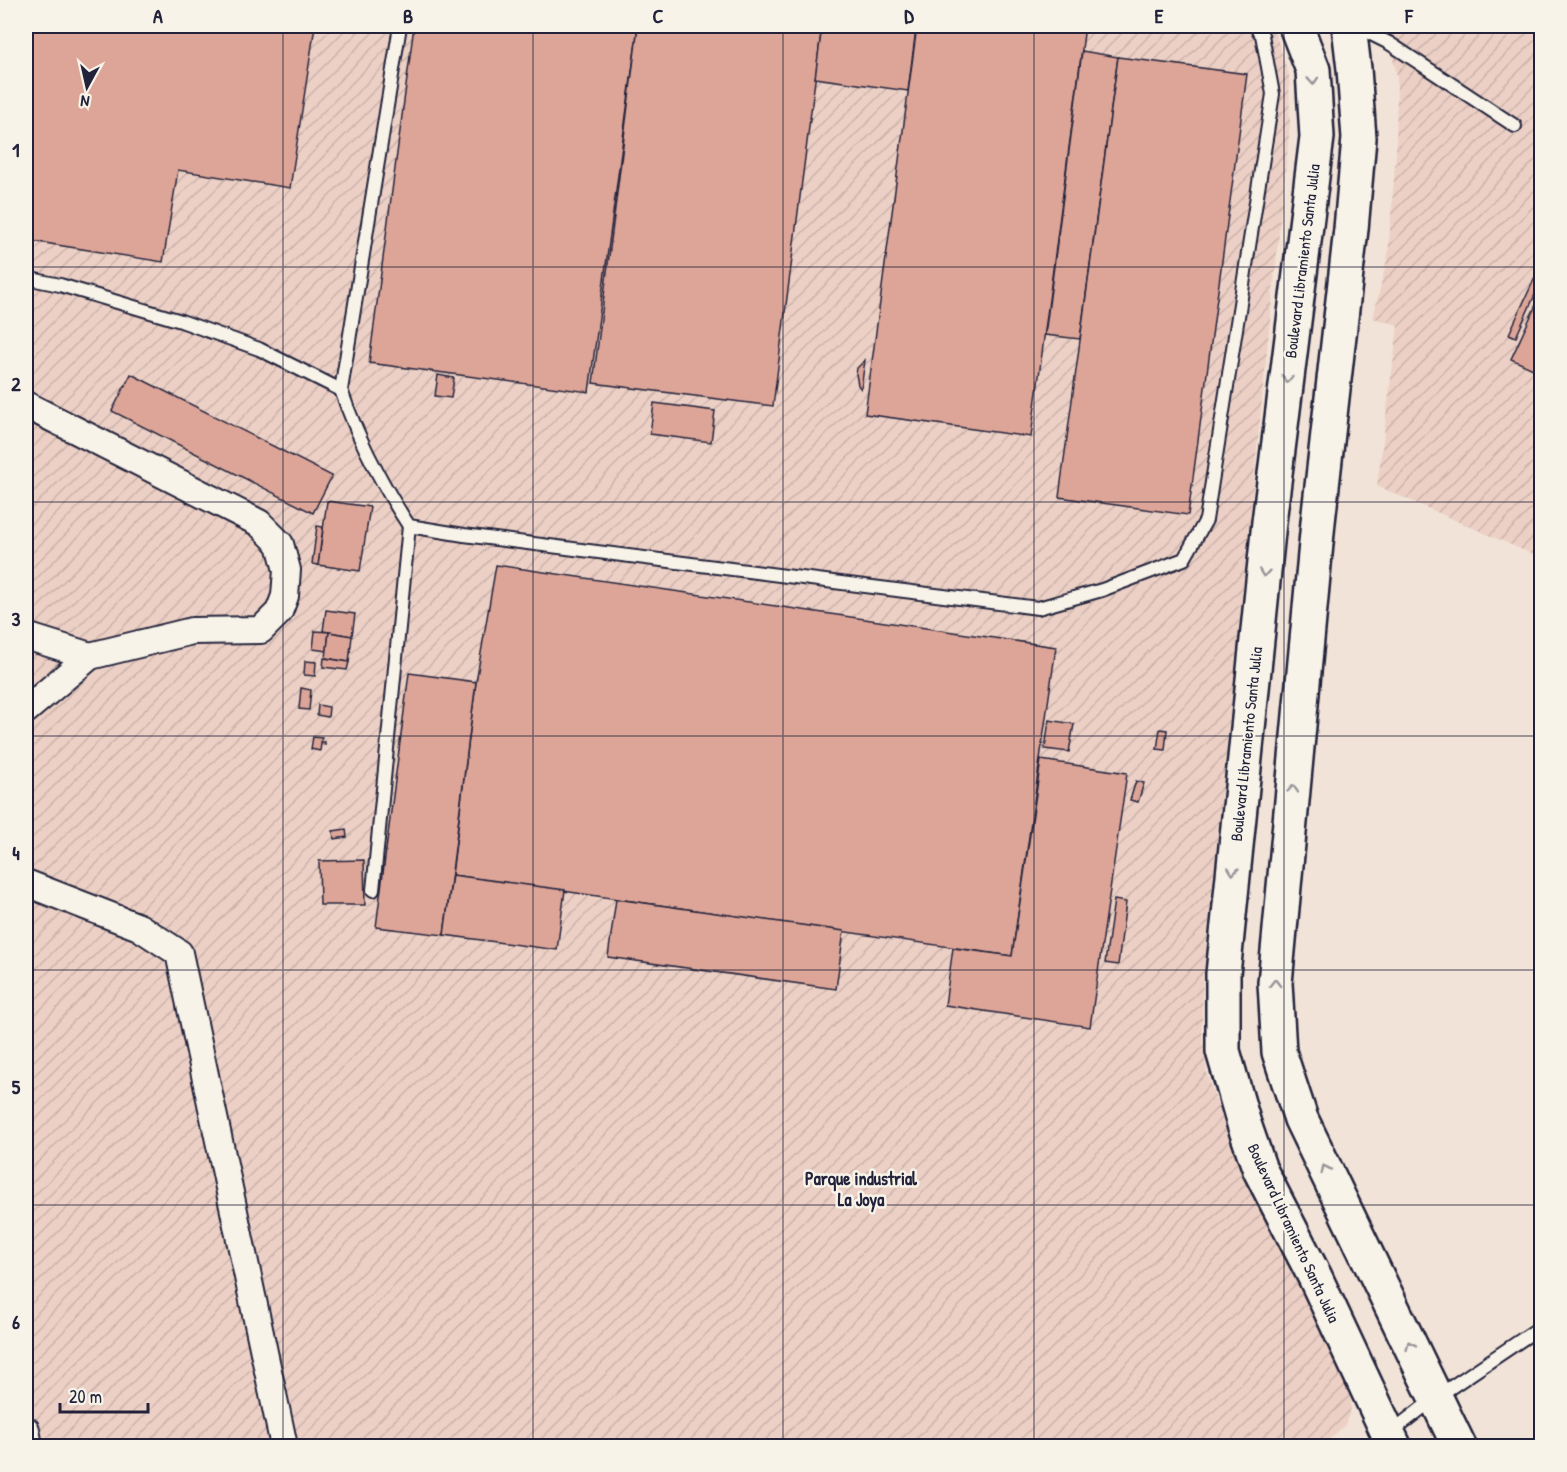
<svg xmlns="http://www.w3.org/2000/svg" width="1567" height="1472" font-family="'Patrick Hand',sans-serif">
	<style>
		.industrial { fill: url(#industrial-furrows) }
		.building { fill: #dda598; stroke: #22223b; stroke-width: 1.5 }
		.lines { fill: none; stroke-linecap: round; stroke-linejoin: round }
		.lane-casing { stroke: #22223b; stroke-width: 16 }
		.street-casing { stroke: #22223b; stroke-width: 30 }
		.primary-casing { stroke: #22223b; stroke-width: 38 }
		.lane { stroke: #f7f3e8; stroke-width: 12 }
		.street { stroke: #f7f3e8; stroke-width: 26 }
		.primary { stroke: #f7f3e8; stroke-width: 33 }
		.oneway { stroke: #97959a }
		.grid { fill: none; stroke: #22223b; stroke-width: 1.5; stroke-opacity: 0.55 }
		.labels { text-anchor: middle; stroke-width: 5; stroke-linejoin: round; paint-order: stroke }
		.street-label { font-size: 16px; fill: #22223b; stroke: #f7f3e8 }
		.neighbourhood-label { font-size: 18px; font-weight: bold; fill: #22223b; stroke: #f7f3e8 }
		.neatline { fill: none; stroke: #22223b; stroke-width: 2 }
		.grid-label { font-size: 20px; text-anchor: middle; font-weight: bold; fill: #22223b }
	</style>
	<defs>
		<pattern id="industrial-furrows" width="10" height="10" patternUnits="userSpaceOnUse" patternTransform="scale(1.5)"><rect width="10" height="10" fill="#ecd0c5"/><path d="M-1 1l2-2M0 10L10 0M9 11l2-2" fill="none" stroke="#cab2aa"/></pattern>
	</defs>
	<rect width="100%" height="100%" fill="#f2e3d8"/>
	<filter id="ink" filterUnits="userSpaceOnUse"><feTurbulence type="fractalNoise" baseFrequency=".0167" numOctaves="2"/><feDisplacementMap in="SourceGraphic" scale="12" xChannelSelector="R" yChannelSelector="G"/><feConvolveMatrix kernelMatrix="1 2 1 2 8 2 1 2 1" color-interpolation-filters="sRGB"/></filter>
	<g filter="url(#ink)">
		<g class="industrial">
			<path d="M26,26H1270L1276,35L1289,75L1290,125L1203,979L1202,1031L1207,1074L1220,1111L1351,1384V1408L1345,1425L1328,1441L1301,1446H26Z"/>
			<path d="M1385,26H1541V558L1377,486L1398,325L1373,318L1388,255L1396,152L1397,76Z"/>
		</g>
		<g class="building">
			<path d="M26,26H315L290,188L178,170L163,262L26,240Z"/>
			<path d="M414,26H638L589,392L369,363Z"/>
			<path d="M638,26H822L773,406L593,383Z"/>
			<path d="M822,26H886L916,29L908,91L815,78Z"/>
			<path d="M917,26H1085L1031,437L865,414Z"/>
			<path d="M1082,51L1118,57L1080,339L1045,335Z"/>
			<path d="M1118,57L1247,74L1188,515L1059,497Z"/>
			<path d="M1542,262V279L1516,337L1509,334Z"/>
			<path d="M1542,292V373L1511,359Z"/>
			<path d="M865,360L861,389L858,385L856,374L857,368Z"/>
			<path d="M131,374L332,476L313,513L112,411Z"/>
			<path d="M438,375L454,378L451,398L435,396Z"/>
			<path d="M654,403L715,411L711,442L650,434Z"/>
			<path d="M327,501L370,507L360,571L318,565Z"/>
			<path d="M317,526L323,527L318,565L312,564Z"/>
			<path d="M496,565L1056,647L1012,956L452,875L476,682Z"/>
			<path d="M326,610L355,614L352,636L323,631Z"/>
			<path d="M315,631L329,632L327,651L313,649Z"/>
			<path d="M329,632L352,636L349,662L326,658Z"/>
			<path d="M324,658L349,662L347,670L323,667Z"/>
			<path d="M305,661L316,662L315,676L304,675Z"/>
			<path d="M409,673L476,682L444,935L376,927Z"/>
			<path d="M301,688L311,690L309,710L299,709Z"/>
			<path d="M318,705L329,707L328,717L317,715Z"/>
			<path d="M1049,720L1074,724L1069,752L1045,749Z"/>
			<path d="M1160,729L1167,730L1165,750L1157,749Z"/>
			<path d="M313,737L322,738L321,742H325V745L321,744L320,751L311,749Z"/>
			<path d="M1041,760L1127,773L1090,1027L945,1005L953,948L1012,956Z"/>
			<path d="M1136,781L1144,783L1138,802L1130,800Z"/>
			<path d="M346,829L347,837L334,839L333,831Z"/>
			<path d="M364,860L365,905H320L319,861Z"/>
			<path d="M452,875L565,890L557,950L444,935Z"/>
			<path d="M616,899L844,931L836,989L608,957Z"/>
			<path d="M1114,900L1126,902L1118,965L1105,963Z"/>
		</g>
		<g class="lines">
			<g class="lane-casing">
				<g id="lane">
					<path d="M400,26L341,390C358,439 381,483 409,526L464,535L1038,608L1102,590L1184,559L1206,520L1273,94L1262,35L1255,26"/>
					<path d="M1355,26L1389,43L1515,126"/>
					<path d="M26,278L60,285L181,321L259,349L341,390"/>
					<path d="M373,890L409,526"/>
					<path d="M1373,1446L1435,1398L1542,1326"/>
				</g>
			</g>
			<g class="street-casing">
				<g id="street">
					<path d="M26,405L259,523L280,544L287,570L285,596L279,612L261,630L192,631L90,656L26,710"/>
					<path d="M26,636L90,656"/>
					<path d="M26,883L139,927L179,953L284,1446"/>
					<path d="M26,1430L29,1446"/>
				</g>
			</g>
			<g class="primary-casing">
				<g id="primary">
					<path d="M1296,26L1313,70L1317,137L1269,522L1223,974V1051L1244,1124L1260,1170L1315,1277L1394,1446"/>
					<path d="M1349,26L1354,69L1359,138L1351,229L1318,522L1275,983L1279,1052L1301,1119L1459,1446"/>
				</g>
			</g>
			<use href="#lane" class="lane"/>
			<use href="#street" class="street"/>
			<use href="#primary" class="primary"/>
		</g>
		<defs><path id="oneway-chevron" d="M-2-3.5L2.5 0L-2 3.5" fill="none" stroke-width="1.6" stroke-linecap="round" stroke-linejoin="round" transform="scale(1.5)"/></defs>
		<g class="oneway">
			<use href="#oneway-chevron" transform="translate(1313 81) rotate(86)"/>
			<use href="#oneway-chevron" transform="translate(1287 379) rotate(97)"/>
			<use href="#oneway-chevron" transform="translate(1264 573) rotate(96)"/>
			<use href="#oneway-chevron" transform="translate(1293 789) rotate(-85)"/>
			<use href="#oneway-chevron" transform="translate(1233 871) rotate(96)"/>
			<use href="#oneway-chevron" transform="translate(1275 983) rotate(-89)"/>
			<use href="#oneway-chevron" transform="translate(1325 1169) rotate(-116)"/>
			<use href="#oneway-chevron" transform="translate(1410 1345) rotate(-116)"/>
		</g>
	</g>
	<path class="grid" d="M283,26V1446M533,26V1446M783,26V1446M1034,26V1446M1284,26V1446M26,267H1542M26,502H1542M26,736H1542M26,970H1542M26,1205H1542"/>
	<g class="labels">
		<g class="street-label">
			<text transform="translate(1302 261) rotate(-83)" y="6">Boulevard Libramiento Santa Julia</text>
			<text transform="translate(1246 744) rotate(-84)" y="6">Boulevard Libramiento Santa Julia</text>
			<text transform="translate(1294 1233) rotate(65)" y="6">Boulevard Libramiento Santa Julia</text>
		</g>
		<g class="neighbourhood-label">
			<text x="861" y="1185">Parque industrial<tspan x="861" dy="21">La Joya</tspan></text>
		</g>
	</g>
	<rect width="1567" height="1472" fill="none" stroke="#f7f3e8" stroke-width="66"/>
	<g transform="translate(87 87) rotate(188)" stroke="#f7f3e8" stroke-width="4.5" paint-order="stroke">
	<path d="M0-4.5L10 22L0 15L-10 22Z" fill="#22223b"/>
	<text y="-9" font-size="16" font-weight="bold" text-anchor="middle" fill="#22223b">N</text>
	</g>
	<path d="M60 1403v9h88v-9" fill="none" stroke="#22223b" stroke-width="3"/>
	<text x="69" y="1403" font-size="18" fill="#22223b" stroke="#f7f3e8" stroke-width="4.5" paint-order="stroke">20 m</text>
	<rect x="33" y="33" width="1501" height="1406" class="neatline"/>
	<g class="grid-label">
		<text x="158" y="23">A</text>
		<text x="408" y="23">B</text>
		<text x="658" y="23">C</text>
		<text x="909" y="23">D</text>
		<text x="1159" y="23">E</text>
		<text x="1409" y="23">F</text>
		<text x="16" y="157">1</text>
		<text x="16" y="391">2</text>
		<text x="16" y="626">3</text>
		<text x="16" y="860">4</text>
		<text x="16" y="1094">5</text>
		<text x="16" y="1329">6</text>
	</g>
</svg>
